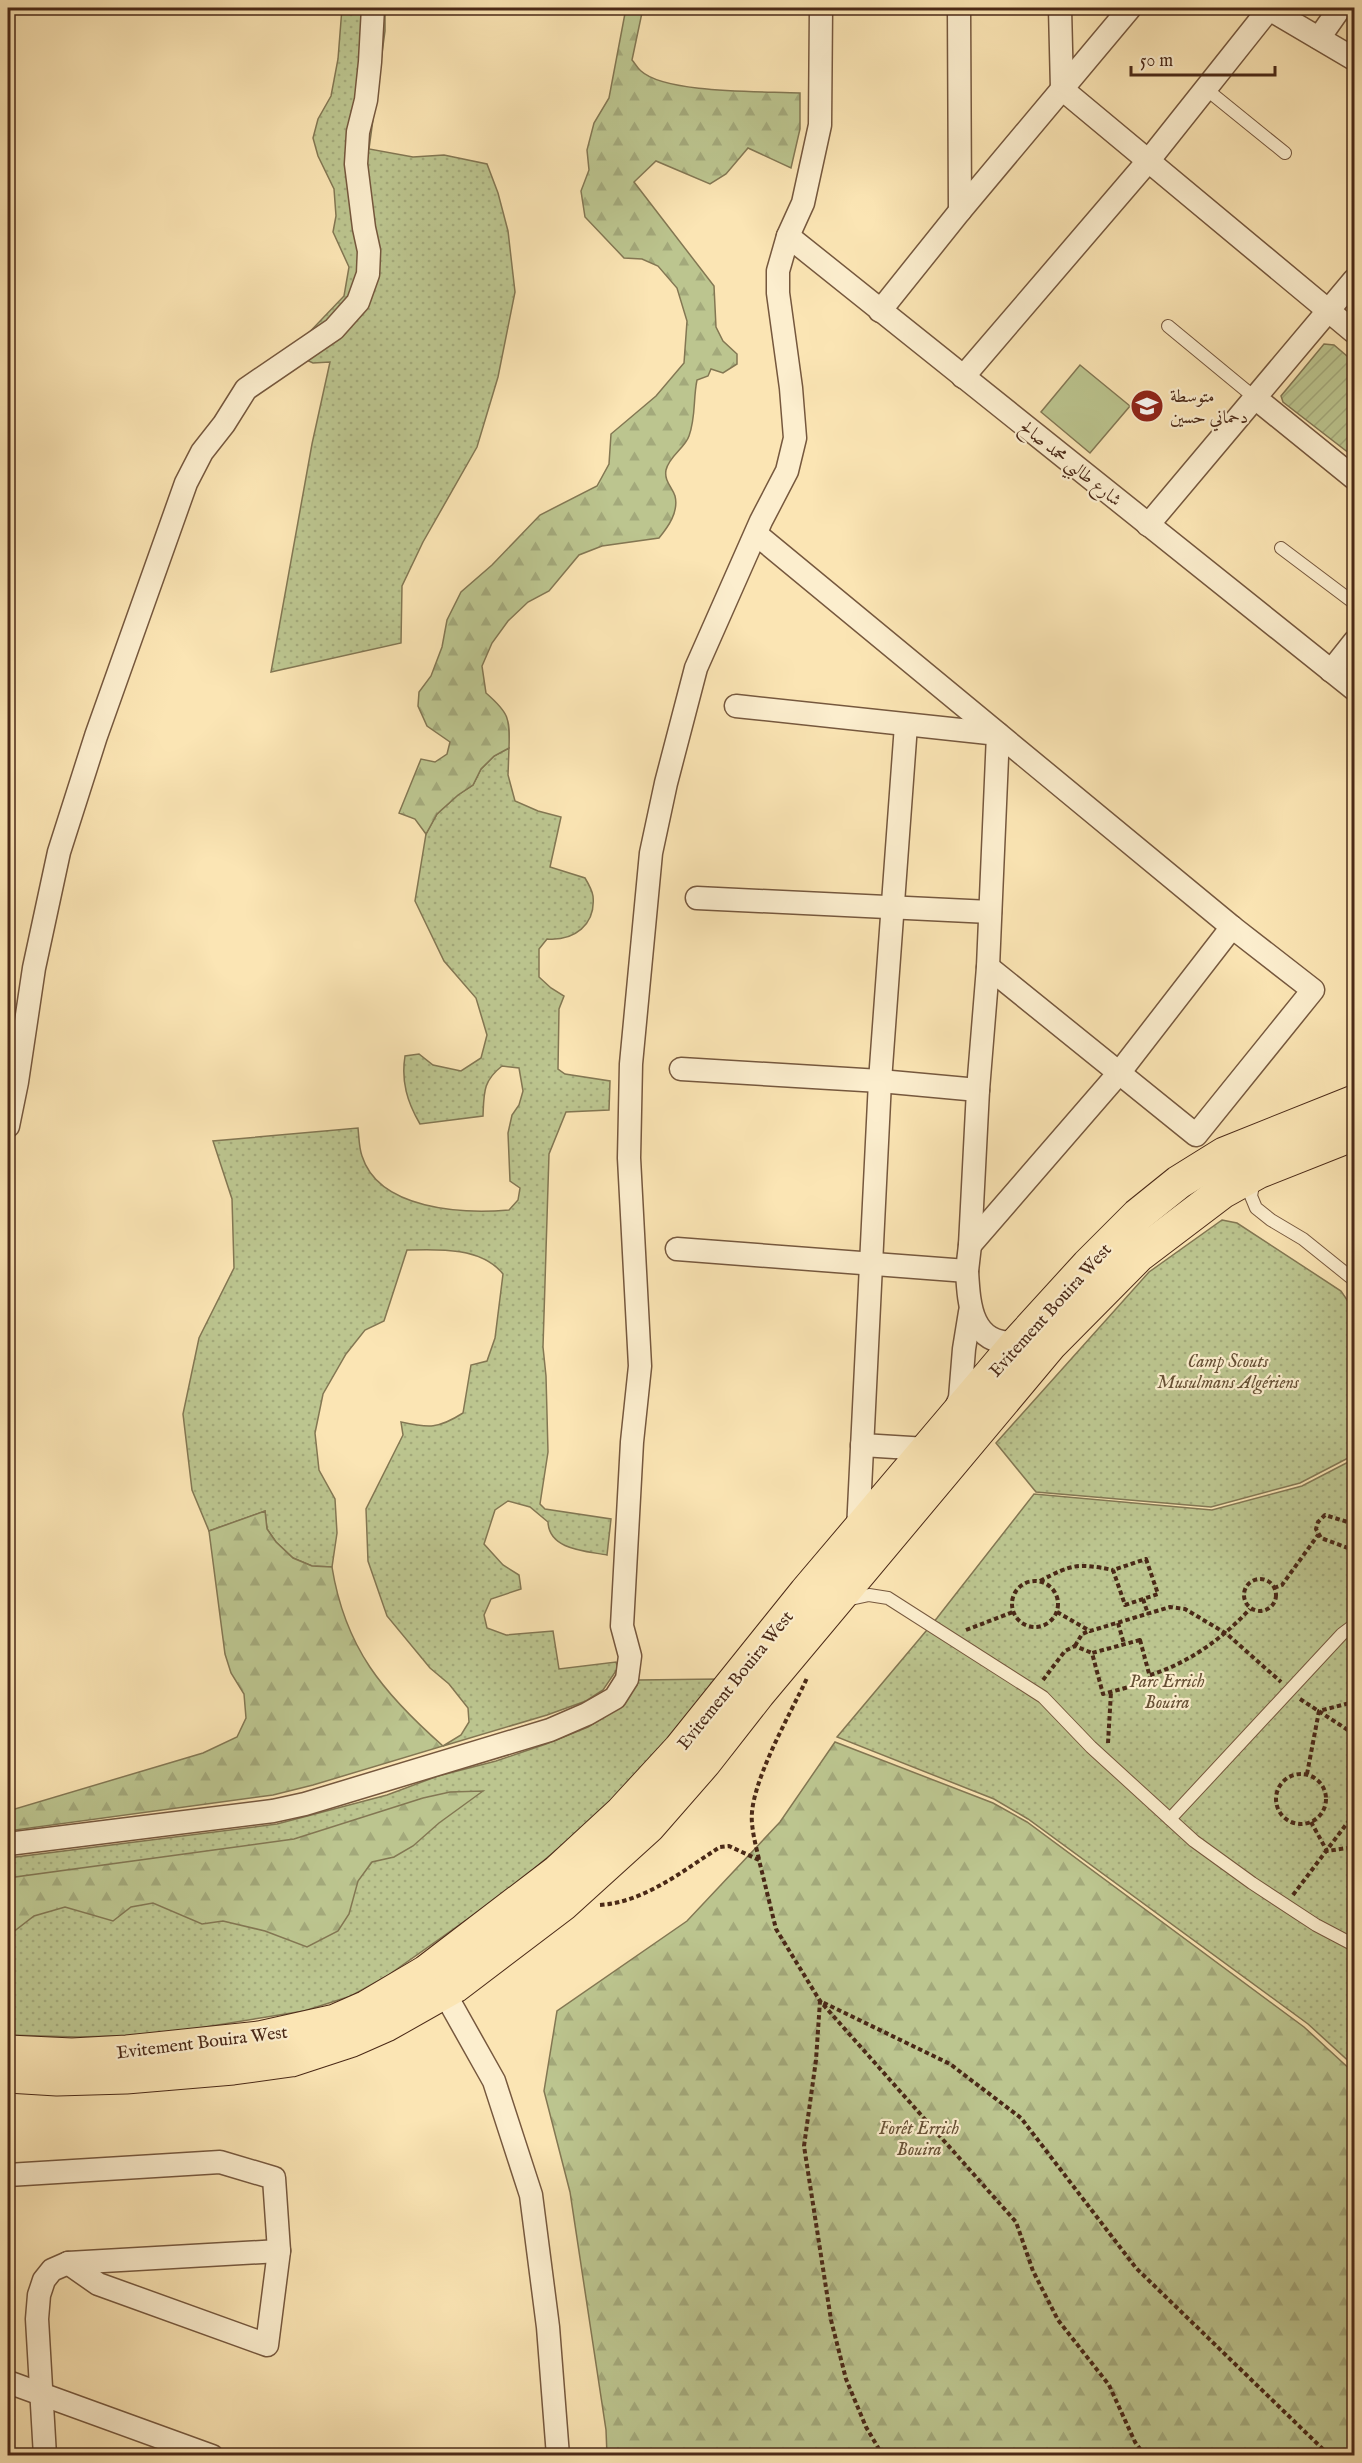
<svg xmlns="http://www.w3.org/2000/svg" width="1362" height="2463" font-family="'IM FELL English',Amiri,serif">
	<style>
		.grass { fill: url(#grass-dots); stroke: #837753; stroke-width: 1.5 }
		.forest { fill: url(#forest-firs); stroke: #837753; stroke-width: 1.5 }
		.garden { fill: url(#garden-furrows); stroke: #837753; stroke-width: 1.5 }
		.pitch { fill: #bcc58f; stroke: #837753; stroke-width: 1.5 }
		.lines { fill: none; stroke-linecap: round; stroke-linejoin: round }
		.lane-casing { stroke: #76583e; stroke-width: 14 }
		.street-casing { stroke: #76583e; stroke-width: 25 }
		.highway-casing { stroke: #4a2917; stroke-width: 35 }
		.path { stroke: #4a2917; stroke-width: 4; stroke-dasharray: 4.5 3; stroke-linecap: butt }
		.lane { stroke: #fceece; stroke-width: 12 }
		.street { stroke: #fceece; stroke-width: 22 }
		.highway { stroke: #fbe5b4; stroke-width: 33 }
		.labels { text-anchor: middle; stroke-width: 4.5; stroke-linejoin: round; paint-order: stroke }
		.poi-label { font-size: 18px; fill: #4a2917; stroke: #fceece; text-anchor: start }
		.street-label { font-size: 18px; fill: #4a2917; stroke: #fceece }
		.park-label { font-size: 18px; font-style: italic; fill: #665035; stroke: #fceece }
	</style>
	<defs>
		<pattern id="grass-dots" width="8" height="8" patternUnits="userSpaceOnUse" patternTransform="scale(1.5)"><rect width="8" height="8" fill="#bcc58f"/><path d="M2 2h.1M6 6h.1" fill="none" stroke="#a3a97b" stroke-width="1.8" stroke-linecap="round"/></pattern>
		<pattern id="forest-firs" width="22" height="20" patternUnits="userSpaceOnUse" patternTransform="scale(1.5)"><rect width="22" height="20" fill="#bcc58f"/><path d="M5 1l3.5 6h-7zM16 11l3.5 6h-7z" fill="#a3a97b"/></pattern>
		<pattern id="garden-furrows" width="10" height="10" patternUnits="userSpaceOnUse" patternTransform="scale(1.5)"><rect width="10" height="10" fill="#bcc58f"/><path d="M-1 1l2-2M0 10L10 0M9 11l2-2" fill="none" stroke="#a3a97b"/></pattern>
	</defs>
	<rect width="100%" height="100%" fill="#fbe5b4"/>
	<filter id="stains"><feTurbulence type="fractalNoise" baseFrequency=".00333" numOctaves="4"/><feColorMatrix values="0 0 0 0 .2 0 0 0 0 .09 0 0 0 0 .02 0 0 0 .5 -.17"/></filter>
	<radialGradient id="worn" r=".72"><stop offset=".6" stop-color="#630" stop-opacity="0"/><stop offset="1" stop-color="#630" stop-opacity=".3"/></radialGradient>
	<g class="grass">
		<path d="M342,8H385V31L369,149L413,157L444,155L487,164L498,193L508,231L515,292L498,377L477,447L423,542L402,586L401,643L271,672L312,444L330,362L313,363L302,358L301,341L344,296L349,267L333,232L336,216L334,189L318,156L313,138L318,119L331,96L338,59Z"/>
		<path d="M509,748L508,775L515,801L538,811L561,817L550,867L585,878C588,883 592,890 593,896C596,925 574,941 547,939L539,949V977L551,988L564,996L559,1009L558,1069L565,1074L610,1081L609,1110L566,1112L549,1154L543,1347L546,1376L548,1452L540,1504L545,1509L611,1519L607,1555C586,1551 549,1550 548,1522L530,1507L508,1501L495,1510L484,1544L503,1565L519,1575L521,1589L491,1599L484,1615L487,1628L506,1635L553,1631L559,1669L616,1662L618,1668L603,1690L586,1701L547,1715L443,1746L461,1735L469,1722L468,1708L449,1684L430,1668L387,1616L368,1561L366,1509L403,1435L401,1422C429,1428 438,1429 463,1413L471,1365L487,1361L495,1338L503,1274C482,1247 438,1249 407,1250L384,1321L365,1330L346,1354L323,1394L315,1433L319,1470L335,1499L337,1533L332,1567L312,1566L293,1558L276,1542L267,1529L265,1511L209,1531L192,1490L183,1414L199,1338L234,1268L232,1199L213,1141L358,1128C359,1137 359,1148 362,1156C379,1210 463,1214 509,1210L518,1200L520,1188L510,1181L508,1133L512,1115L519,1105L523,1091L519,1068L502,1066C483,1081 484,1092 483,1116L420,1124C407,1102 401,1081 405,1056L419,1054L433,1065L461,1071L481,1058L487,1035L476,998L444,961L415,901L426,834L437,814L458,795L473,785L481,769L494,756Z"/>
		<path d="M1222,1220L1237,1223L1341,1291L1354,1310V1455L1300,1483L1211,1507L1036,1492L996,1443L1149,1272Z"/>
		<path d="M1354,1459V2066L1308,2024L1028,1819L994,1799L837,1737L937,1618L1034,1494L1212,1510L1302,1486Z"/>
		<path d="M718,1679L683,1724L607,1807L510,1889L387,1976L351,1996L304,2011L156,2035L77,2037L8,2035V1858L277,1824L387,1795L438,1776L496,1761L546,1744L588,1727L616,1710L637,1685L638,1680Z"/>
	</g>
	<g class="forest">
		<path d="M626,8H643L632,60C635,63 637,68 641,71C666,94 765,91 800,93V129L791,168L748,148L726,174L710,184L656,161L634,182L714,286L716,327L723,341L737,354V364L723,373L711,369L708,376L697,380C693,399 696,417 689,436C685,448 669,456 666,470C664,481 672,487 675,496C679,512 668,527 659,538L602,546L579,555L549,591L528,602L508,621L492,643L482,666L486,693C509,713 510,718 509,748L494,756L481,769L473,785L458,795L437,814L426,834L415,819L399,813L421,759L435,762L447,754L450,742L427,726L418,706L419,692L431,676L442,647L447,620L461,592L492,565L540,515L597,486L609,464L611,434L656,396L684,363L687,321L677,288L658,266L642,259L624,258L585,217L581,191L589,170L587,150L594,123L609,98Z"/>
		<path d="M265,1511L267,1529L276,1542L293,1558L312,1566L332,1567C345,1648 383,1693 443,1746L313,1785L273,1795L8,1831V1811L203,1753L237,1737L246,1718L244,1694L231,1673L225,1654L209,1531Z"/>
		<path d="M835,1742L993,1803L1027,1822L1304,2027L1354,2073V2455H607L606,2430L570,2192L544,2091L557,2011L687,1921L780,1822Z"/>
		<path d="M483,1791L439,1823L413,1846L394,1857L372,1862L358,1881L349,1914L338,1931L307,1947L265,1931L223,1921L202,1924L153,1903L131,1907L113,1921L65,1907L34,1916L8,1936V1878L294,1839L423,1798L450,1792Z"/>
	</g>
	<path class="garden" d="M1324,344L1334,345L1354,362V457L1283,402L1281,396Z"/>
	<path class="pitch" d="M1080,365L1130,406L1090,453L1041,412Z"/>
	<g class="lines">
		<g class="lane-casing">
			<g id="lane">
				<path d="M1206,89L1285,153"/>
				<path d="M1168,326L1254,397"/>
				<path d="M1281,548L1354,603"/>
				<path d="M1254,1180L1251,1196L1256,1208L1271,1220L1303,1239L1354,1280"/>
				<path d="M846,1600L869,1595L888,1598L1043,1697L1091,1747L1194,1841L1252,1883L1316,1925L1354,1945"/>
				<path d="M1170,1819L1342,1634L1354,1625"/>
			</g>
		</g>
		<g class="street-casing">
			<g id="street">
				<path d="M959,8L960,211"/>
				<path d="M1060,8L1062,89L1354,332"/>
				<path d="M1319,38L1340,8"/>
				<path d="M788,236L1354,689"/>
				<path d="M880,311L960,211L1130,8"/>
				<path d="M963,377L1149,160L1269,9L1354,59"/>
				<path d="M1254,397L1354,478"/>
				<path d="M1148,525L1354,280"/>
				<path d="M756,534L1232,927L1313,990L1196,1135L988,967"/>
				<path d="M1331,671L1354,642"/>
				<path d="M697,898L990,912"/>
				<path d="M681,1069L880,1081L978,1090"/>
				<path d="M8,1126L17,1082L34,968L59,852L96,736L186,483L202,452L224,424L246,389L334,329L358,302L368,274L369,251L364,228L356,164L358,132L366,100L370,62L373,8"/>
				<path d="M970,1245L1119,1073L1232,927"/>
				<path d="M677,1249L967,1271L970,1245L978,1090L988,967L998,734L736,706"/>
				<path d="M967,1271C969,1306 971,1345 1017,1343"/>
				<path d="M955,1410L960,1398L964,1349L970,1312"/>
				<path d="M862,1445L927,1449"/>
				<path d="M858,1530L880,1081L906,725"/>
				<path d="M8,1844L273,1811L305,1804L550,1730L587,1714L615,1698L627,1679L630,1656L622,1626L632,1442L640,1366L629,1158L631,1064L651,853L666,783L696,668L761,521L787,471L795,438L791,388L778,293V271L788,236L803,203L820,125L821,8"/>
				<path d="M444,1992L494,2081L531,2195L548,2327L558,2456"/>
				<path d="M8,2175L220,2162L274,2178L279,2251L267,2345L98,2284L68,2263"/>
				<path d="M8,2382L212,2456"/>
				<path d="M45,2456L37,2319L39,2295L44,2280L52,2270L68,2263L279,2251"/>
			</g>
		</g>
		<g class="highway-casing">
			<g id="highway">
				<path d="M8,2052L72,2055L127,2052L259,2038L335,2021L367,2007L426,1972L557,1872L622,1812L680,1749L806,1592L1017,1343L1088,1265L1138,1215L1179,1182L1224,1154L1354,1102"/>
				<path d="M8,2076L57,2079L126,2077L233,2068L291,2060L352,2040L386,2025L455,1986L563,1904L649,1826L704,1763L758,1694L1050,1345L1139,1255L1222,1192L1258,1172L1354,1134"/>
			</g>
		</g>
		<g class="path">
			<path d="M1354,1524L1325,1515L1318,1522L1316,1529L1321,1538L1348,1548L1354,1541"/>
			<path d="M1146,1559L1158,1594L1125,1605L1113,1570Z"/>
			<circle cx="1260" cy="1595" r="16"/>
			<circle cx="1035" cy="1604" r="23"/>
			<path d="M1040,1581C1072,1564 1078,1563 1113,1570"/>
			<path d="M1274,1588L1282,1585L1318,1535"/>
			<path d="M1143,1599L1148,1614"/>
			<path d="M1057,1612L1090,1631L1170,1607L1185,1609L1227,1634L1281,1682"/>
			<path d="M1118,1623L1124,1644"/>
			<path d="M966,1630L1013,1612"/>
			<path d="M1140,1640L1151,1681L1103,1694L1092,1653Z"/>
			<path d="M1075,1646L1082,1634L1089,1631"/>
			<path d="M1150,1675C1189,1663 1223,1638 1250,1609"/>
			<path d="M1043,1680L1065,1651L1075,1646L1092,1653"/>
			<path d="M1300,1699L1354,1734"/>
			<path d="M1108,1743L1111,1692"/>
			<path d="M1307,1774L1319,1711L1354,1702"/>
			<circle cx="1301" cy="1799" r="25"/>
			<path d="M1311,1822L1327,1851L1354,1847"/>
			<path d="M759,1859C756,1847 753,1835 752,1823C748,1786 791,1713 807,1678"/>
			<path d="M1293,1895L1354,1814"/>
			<path d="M600,1905C645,1902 684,1870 720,1847L729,1846L759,1860L776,1929L820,2001L1016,2222L1033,2271L1058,2320L1109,2385L1135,2442L1145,2456"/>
			<path d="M883,2456L866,2427L846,2379L831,2320L804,2146L816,2060L820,2001L950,2064L1021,2118L1136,2268L1330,2456"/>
		</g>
		<use href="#lane" class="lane"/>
		<use href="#street" class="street"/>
		<use href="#highway" class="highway"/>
	</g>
	<defs>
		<g id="university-disc" transform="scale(1.725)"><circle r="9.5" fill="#8f2418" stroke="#fceece"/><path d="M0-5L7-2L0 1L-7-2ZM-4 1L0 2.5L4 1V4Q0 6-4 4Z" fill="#fff"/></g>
	</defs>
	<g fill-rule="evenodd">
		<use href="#university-disc" x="1147" y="406"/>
	</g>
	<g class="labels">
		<g class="poi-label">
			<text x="1170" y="402">متوسطة<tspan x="1170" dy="21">دحماني حسين</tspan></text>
		</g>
		<g class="street-label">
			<text transform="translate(1071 463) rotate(39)" y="6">شارع طالبي محمد صالح</text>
			<text transform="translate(1050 1310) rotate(-48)" y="6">Evitement Bouira West</text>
			<text transform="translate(735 1680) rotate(-51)" y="6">Evitement Bouira West</text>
			<text transform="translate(202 2042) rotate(-7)" y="6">Evitement Bouira West</text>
		</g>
		<g class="park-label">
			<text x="1228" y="1367">Camp Scouts<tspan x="1228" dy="21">Musulmans Algériens</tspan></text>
			<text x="1167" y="1687">Parc Errich<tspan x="1167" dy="21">Bouira</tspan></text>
			<text x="919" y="2134">Forêt Errich<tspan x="919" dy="21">Bouira</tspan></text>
		</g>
	</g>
	<rect width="1362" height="2463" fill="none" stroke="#fbe5b4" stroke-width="30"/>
	<rect x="9" y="9" width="1344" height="2445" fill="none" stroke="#4a2917" stroke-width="3"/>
	<rect x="15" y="15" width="1332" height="2433" fill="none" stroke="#4a2917" stroke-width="1.5"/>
	<path d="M1131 66v9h144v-9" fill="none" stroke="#4a2917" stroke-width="3"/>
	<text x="1140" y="66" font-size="18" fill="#4a2917" stroke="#fceece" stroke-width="4.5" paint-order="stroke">50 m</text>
	<rect width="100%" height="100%" filter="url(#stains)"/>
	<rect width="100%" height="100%" fill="url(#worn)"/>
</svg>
